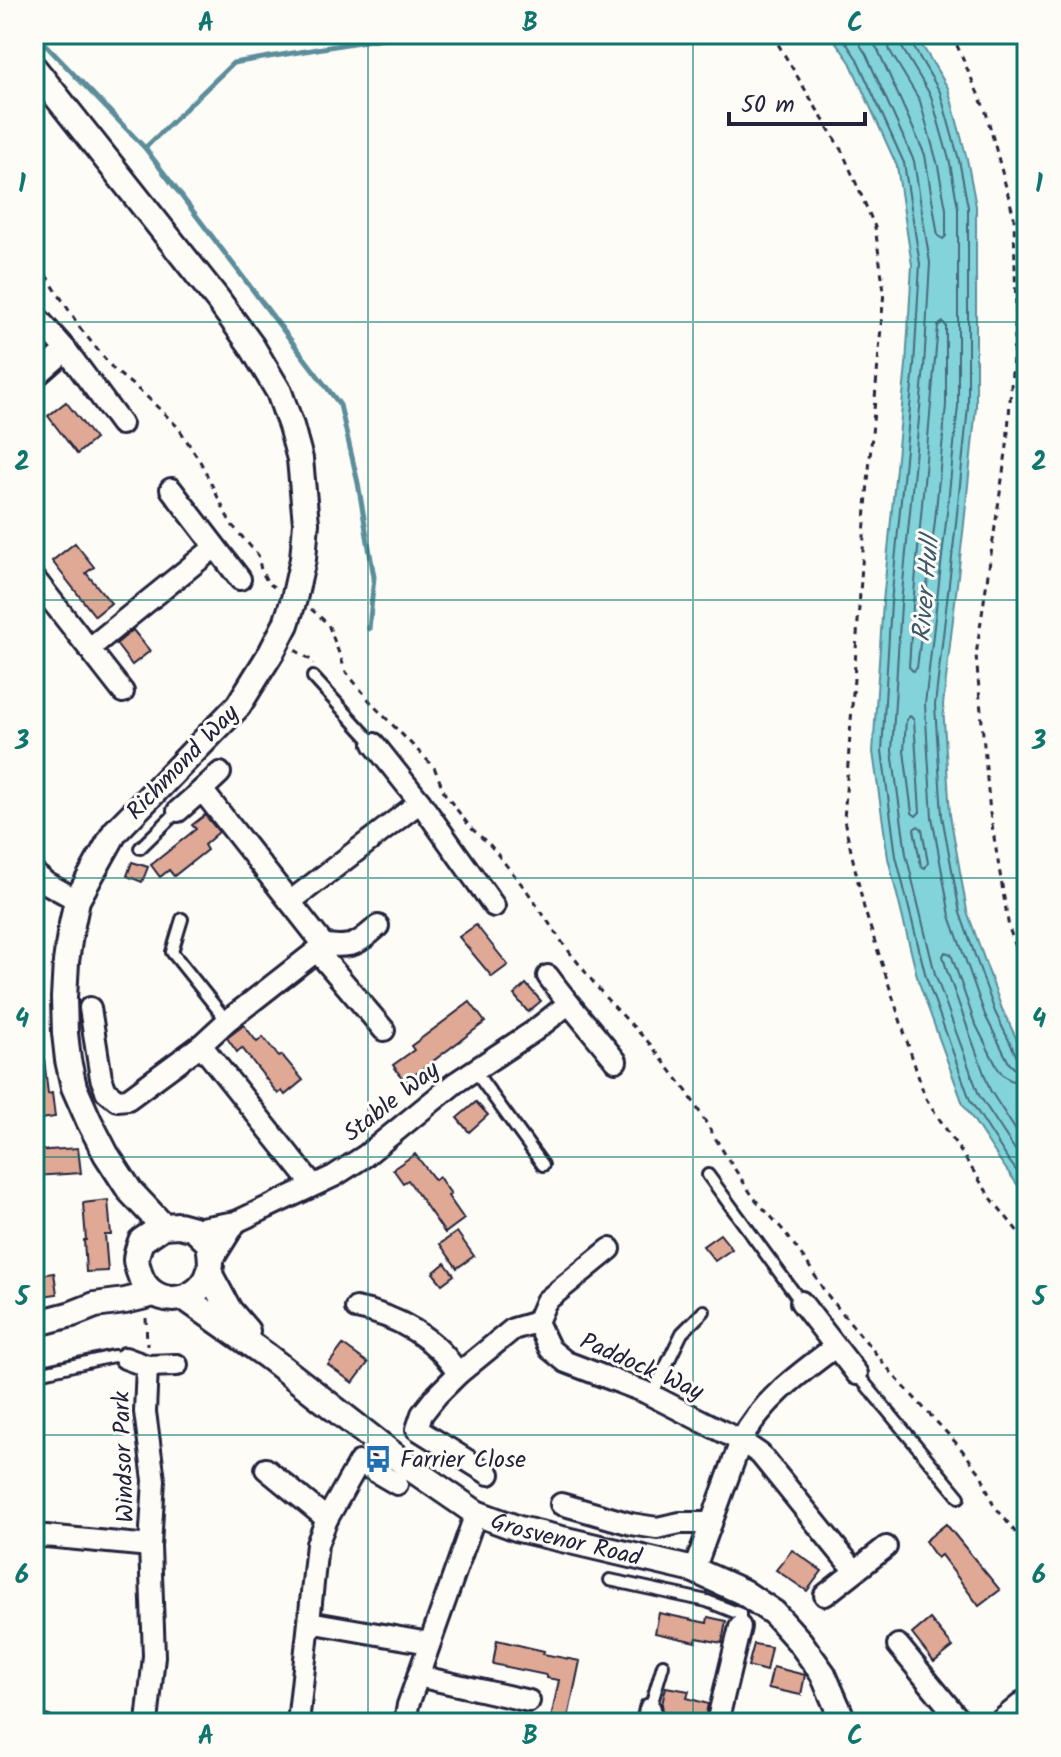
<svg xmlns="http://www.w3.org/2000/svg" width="1061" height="1757" font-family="Kalam,sans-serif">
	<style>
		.water { fill: #82d4da; stroke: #5c8d9a; stroke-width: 2 }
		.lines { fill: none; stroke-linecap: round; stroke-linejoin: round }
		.shore { stroke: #48697b; stroke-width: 2 }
		.stream { stroke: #5c8d9a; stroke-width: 5 }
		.building { fill: #dfa996; stroke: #22223b; stroke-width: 2 }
		.service-casing { stroke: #22223b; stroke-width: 16 }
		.minor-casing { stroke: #22223b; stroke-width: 26 }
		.tertiary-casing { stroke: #22223b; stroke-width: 30 }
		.path { stroke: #22223b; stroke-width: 3; stroke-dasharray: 6 6; stroke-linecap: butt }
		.service { stroke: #fdfcf7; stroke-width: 10 }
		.minor { stroke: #fdfcf7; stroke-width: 20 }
		.tertiary { stroke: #fdfcf7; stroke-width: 24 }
		.grid { fill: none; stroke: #0f766e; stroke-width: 2; stroke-opacity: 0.55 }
		.labels { text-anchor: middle; stroke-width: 6; stroke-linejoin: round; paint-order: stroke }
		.street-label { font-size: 24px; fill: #22223b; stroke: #fdfcf7 }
		.poi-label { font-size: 24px; fill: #22223b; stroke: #fdfcf7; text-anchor: start }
		.water-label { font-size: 26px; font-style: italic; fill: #3f576b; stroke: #fdfcf7 }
		.neatline { fill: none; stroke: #0f766e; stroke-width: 3 }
		.grid-label { font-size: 26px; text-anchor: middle; font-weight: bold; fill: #0f766e }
	</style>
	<rect width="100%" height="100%" fill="#fdfcf7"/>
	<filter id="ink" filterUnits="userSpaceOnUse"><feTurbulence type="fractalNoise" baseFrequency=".0125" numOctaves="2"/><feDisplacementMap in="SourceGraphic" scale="16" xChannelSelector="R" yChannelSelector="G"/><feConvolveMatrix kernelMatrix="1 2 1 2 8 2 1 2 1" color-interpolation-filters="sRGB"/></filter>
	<g filter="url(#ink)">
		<path class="water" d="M830,34H915L948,88L967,159L976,206V407L964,524L943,705L950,815L967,911L1002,1009L1027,1060V1198L1001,1162L963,1104L918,980L888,858L873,752L883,602L906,365L912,265L897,166L850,62Z"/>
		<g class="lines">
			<g class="shore">
				<path d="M840,34L857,59L904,163L920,264L914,366L891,603L882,751L896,856L926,977L970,1100L1007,1158L1027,1185"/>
				<path d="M853,34L866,54L914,161L930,263L924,367L901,604L892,751L906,854L935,974L979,1095L1027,1168"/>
				<path d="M867,34L878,50L925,155L938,236L943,239L946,236V209L938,166L920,101L890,51L886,34"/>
				<path d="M898,34L901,46L931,96L950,163L958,208V406L946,522L925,704L932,817L950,916L985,1015L1009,1063L1016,1070L1027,1072"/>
				<path d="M909,34L910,41L940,92L959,160L968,207V407L956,523L935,705L942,816L960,913L995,1012L1017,1057L1021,1061L1027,1062"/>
				<path d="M943,322L946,326V405L935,521L917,668L913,671L909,667L913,605L938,326Z"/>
				<path d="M910,716L914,720L920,812L916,816L912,813L904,751L906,720Z"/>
				<path d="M918,826L922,829L928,863L925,868L921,866L914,829Z"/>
				<path d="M1027,1084L1010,1080L1003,1075L997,1067L974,1021L951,954L945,952L943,956L947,971L990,1090L1027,1148"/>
			</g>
			<g class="stream">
				<path d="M35,34L145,148L340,405L358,483L374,577L369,629"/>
				<path d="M145,148L233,63L407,34"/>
			</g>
		</g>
		<g class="building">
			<path d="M66,402L95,439L77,454L48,416Z"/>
			<path d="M75,543L94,567L86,573L111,603L95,616L52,561Z"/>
			<path d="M133,630L150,651L132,665L116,644Z"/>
			<path d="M205,815L219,832L204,845L207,850L174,876L169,870L160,877L151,865L196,829L192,825Z"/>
			<path d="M132,862L148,867L142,882L127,876Z"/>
			<path d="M476,925L508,965L492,977L459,937Z"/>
			<path d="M526,984L541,1001L528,1012L514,995Z"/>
			<path d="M470,1002L485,1022L405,1082L393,1065L414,1050L411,1046Z"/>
			<path d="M244,1025L257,1042L263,1037L279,1057L282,1055L303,1080L285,1095L282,1091L278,1094L242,1048L237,1052L227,1038Z"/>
			<path d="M34,1058H44L48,1094L52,1093L55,1117L34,1120Z"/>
			<path d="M476,1102L488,1115L469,1132L457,1118Z"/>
			<path d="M78,1148L81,1173L34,1176V1151Z"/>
			<path d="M415,1154L435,1180L439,1177L451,1194L448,1196L464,1219L445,1233L408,1180L403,1183L393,1169Z"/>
			<path d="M108,1200L111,1235H105L108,1271L86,1272L84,1240H86L83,1203Z"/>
			<path d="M457,1232L474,1256L457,1268L440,1244Z"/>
			<path d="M720,1234L732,1249L715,1261L703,1246Z"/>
			<path d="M445,1263L454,1275L442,1284L433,1273Z"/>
			<path d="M54,1273L57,1294L34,1297V1276Z"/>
			<path d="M343,1345L368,1363L353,1383L328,1365Z"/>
			<path d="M946,1524L1000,1590L979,1606L941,1555L937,1558L925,1541Z"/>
			<path d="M792,1550L822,1571L807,1591L776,1570Z"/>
			<path d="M659,1613L707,1623L708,1617L726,1621L722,1643L697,1638L696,1642L655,1633Z"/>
			<path d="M930,1619L953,1647L934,1662L912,1634Z"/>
			<path d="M497,1640L544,1651L543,1654L580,1661L567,1723H550L559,1680L546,1678V1675L493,1664Z"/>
			<path d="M754,1644L771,1647L766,1671L748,1666Z"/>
			<path d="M773,1667L805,1675L801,1695L768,1688Z"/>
			<path d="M666,1687L689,1691L687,1698L708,1704L704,1723H684L686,1716L663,1711L662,1704Z"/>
		</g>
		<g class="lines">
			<g class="service-casing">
				<g id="service">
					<path d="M313,677L374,744"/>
					<path d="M140,848L178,811"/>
					<path d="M182,919L172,952L227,1021"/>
					<path d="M474,1070L543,1165"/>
					<path d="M708,1175L801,1302"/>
					<path d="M34,1374L113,1356L125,1358"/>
					<path d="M857,1374L959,1497"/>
					<path d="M652,1395L682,1333L704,1311"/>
					<path d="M610,1580L707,1601L740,1614V1627"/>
					<path d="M650,1709L663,1665"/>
				</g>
			</g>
			<g class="minor-casing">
				<g id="minor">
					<path d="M34,314L66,350L121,424"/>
					<path d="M34,378L66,350"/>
					<path d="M171,489L240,579"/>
					<path d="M34,578L123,692"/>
					<path d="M90,648L215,547"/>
					<path d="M374,744L420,802"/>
					<path d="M202,790L220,773"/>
					<path d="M178,811L202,790L324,945L227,1021L201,1045L313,1185"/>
					<path d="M34,873L46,883L77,900"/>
					<path d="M291,901L420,802L494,906"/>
					<path d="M324,945C353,948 357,945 378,926"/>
					<path d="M317,951L384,1030"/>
					<path d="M548,976C569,1005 593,1032 616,1061"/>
					<path d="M90,1008L101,1078L106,1091L117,1100L128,1099L201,1045"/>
					<path d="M194,1229L236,1222L334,1176L365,1156L455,1083L534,1031L568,1004"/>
					<path d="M610,1249L546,1301L537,1322L550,1349L566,1362L645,1392L741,1441L760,1454L855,1571"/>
					<path d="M211,1262L236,1222"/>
					<path d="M801,1302L857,1374"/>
					<path d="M356,1308C395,1315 437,1338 458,1374"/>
					<path d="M125,1358L147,1366L177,1365"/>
					<path d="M147,1366L145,1412L154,1480L150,1546L154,1656L147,1723"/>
					<path d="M266,1469L327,1519"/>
					<path d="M489,1474L417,1429L422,1414L437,1395L458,1374L513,1329L537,1322"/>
					<path d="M397,1484L359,1462L327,1519L317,1544L309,1622L429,1643"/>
					<path d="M561,1504L631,1524L657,1528L680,1523H711"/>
					<path d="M34,1538L46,1536L150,1546"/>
					<path d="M694,1570L741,1441C761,1401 800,1373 835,1347"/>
					<path d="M825,1595L886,1547"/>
					<path d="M898,1645L962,1723"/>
					<path d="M418,1676L529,1701"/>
					<path d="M298,1723L309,1622"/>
					<path d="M405,1723L408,1705L476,1513"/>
					<path d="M647,1723L650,1709"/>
					<path d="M717,1723L740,1627"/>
					<path d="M998,1723L1027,1699"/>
				</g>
			</g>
			<g class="tertiary-casing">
				<g id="tertiary">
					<path d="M34,68L218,300L251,345L279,392L291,426L300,459L306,523L303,559L294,599L286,624L271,653L238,706L115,832L77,900L70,934L66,962L64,998L65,1033L68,1060L74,1087L89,1121L106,1154L130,1191L163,1226"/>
					<path d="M179,1225L194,1229L209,1243C210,1253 213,1264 209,1274C195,1308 149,1307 139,1272C138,1268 136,1263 136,1260C136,1254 139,1247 141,1241L163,1226Z"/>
					<path d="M209,1273L229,1310L247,1331"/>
					<path id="s1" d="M185,1298L267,1356L409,1467L476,1513L519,1529L694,1570L743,1592L774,1613L800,1642L823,1674L844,1723"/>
					<path d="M34,1324L72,1314L95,1305L125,1301L154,1294"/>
				</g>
			</g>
			<g class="path">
				<path d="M772,34L843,153L875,227L884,291L867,494L844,820L864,908L925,1097L991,1198L1027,1243"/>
				<path d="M952,34L986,112L1014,217L1016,313L1007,446L976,655L990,813L1009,928L1027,977"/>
				<path d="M34,255C48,280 65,303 80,328L79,329"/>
				<path d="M80,328L114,370L145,395L178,427L201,463L231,524L258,555L261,570L268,583L274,587"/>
				<path d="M311,609L328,624L346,672L374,706L434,767L445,794L470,827L490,845L527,891L564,945L605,997L650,1044L688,1093L728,1159L754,1198L784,1231L806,1261L825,1292L896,1378L958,1445L981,1474L993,1504L1027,1547"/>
				<path d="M295,650L314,662V664"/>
				<path d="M146,1318L147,1346"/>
				<path d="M34,1712L71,1723"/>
			</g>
			<use href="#service" class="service"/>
			<use href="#minor" class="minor"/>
			<use href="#tertiary" class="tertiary"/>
		</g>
	</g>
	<path class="grid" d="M368,34V1723M693,34V1723M34,322H1027M34,600H1027M34,878H1027M34,1157H1027M34,1435H1027"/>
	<defs>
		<g id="bus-bare" transform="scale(2.16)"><path d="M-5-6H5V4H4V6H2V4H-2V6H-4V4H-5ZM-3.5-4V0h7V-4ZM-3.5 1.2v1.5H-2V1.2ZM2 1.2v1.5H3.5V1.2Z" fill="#1f6fb2" stroke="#fdfcf7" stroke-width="2.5" paint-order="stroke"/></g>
	</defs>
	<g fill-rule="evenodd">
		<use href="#bus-bare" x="378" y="1459"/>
	</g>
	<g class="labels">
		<g class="street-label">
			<text transform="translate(182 762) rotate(-46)" y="8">Richmond Way</text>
			<text transform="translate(391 1101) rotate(-38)" y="8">Stable Way</text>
			<text transform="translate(642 1366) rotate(24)" y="8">Paddock Way</text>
			<text transform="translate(123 1457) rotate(-92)" y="8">Windsor Park</text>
			<text dy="8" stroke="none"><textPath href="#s1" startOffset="456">Grosvenor Road</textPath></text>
		</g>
		<g class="poi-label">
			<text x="400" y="1467">Farrier Close</text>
		</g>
		<g class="water-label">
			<text transform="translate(925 589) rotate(-85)" y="9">River Hull</text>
		</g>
	</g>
	<rect width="1061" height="1757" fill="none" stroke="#fdfcf7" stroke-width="88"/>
	<path d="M729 112v12h136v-12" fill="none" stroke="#22223b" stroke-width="4"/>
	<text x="741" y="112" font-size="24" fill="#22223b" stroke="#fdfcf7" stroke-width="6" paint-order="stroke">50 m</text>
	<rect x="44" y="44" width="973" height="1669" class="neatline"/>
	<g class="grid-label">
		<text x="206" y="31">A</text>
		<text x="530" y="31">B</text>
		<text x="855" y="31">C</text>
		<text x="22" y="192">1</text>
		<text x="1039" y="192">1</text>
		<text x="22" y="470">2</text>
		<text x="1039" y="470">2</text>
		<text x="22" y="749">3</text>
		<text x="1039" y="749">3</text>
		<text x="22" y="1027">4</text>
		<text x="1039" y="1027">4</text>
		<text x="22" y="1305">5</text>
		<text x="1039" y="1305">5</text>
		<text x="22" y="1583">6</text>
		<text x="1039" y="1583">6</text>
		<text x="206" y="1744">A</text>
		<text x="530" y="1744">B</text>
		<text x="855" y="1744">C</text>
	</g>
</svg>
